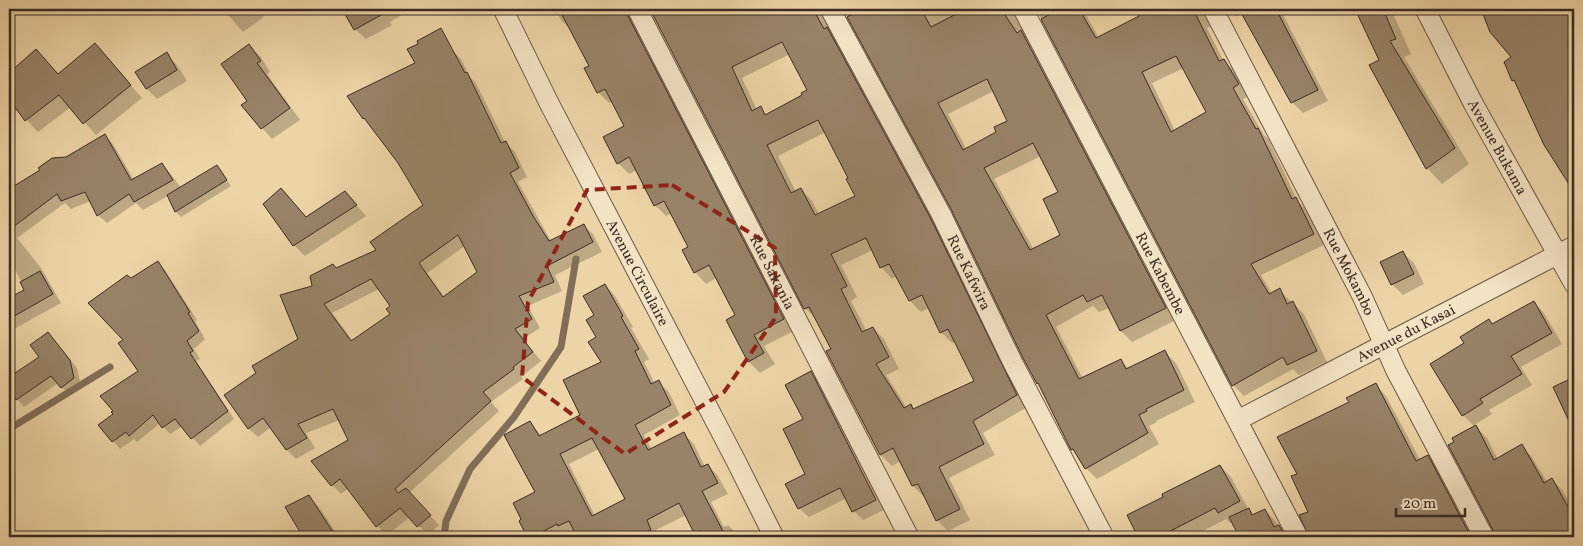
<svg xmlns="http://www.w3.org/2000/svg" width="1583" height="546" font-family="Vollkorn,serif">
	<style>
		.shadow { fill: #0003; fill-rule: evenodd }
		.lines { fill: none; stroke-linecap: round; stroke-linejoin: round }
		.stream { stroke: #816e58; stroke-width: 7 }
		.building { fill: #988368; stroke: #3b2b24; fill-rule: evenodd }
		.minor-casing { stroke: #685544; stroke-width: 21 }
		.minor { stroke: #f3e3c5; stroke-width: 19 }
		.marked { fill: none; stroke: #8f2418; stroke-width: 4; stroke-dasharray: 10 6; stroke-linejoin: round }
		.labels { text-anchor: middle; stroke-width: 4; stroke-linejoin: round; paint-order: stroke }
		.street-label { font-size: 15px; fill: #3b2b24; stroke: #f3e3c5 }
	</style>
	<rect width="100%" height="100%" fill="#edd4a6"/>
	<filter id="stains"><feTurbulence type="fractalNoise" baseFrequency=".004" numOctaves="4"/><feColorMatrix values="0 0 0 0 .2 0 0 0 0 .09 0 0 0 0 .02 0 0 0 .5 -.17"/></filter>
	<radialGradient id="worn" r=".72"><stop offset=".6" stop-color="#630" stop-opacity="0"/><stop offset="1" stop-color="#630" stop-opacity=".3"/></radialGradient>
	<g class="shadow">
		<path d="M223,9H257L264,17L243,32Z"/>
		<path d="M344,9H412L390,22L392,25L366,39L355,29Z"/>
		<path d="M555,9H648L644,10L794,331L764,346L775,364L760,373L749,362L737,315L717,278L706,284L695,272L690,248L672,213L666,216L655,205L637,170L629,174L618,163L626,126L613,101L609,103L598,92L590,67L572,31L561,20Z"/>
		<path d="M651,9H841L836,10L942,232L1027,407L983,433L995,455L949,478L970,520L948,531L937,520L924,497L913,486L901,461L892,466L881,455L828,352L832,349L816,319L805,308ZM790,54L809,91L804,95L767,115L760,108L757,110L742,78ZM826,132L857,196L819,214L812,201L801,189L796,192L778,156ZM873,250L881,267L892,279L897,276L910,301L921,312L929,308L941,332L952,343L955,342L976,381L915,410L910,406L907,408L886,375L899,369L884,339L873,328L867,332L851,301L857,297L841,265Z"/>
		<path d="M844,9H1034L1029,10L1176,320L1132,342L1121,331L1109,308L1099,312L1093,306L1056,327L1083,379L1120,360L1129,369L1165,352L1176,363L1195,402L1156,421L1157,422L1149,426L1159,444L1097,479L1086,468L1078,455L1072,449L1041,387L1038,383L952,208ZM994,91L1009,121L998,133L967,150L948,114ZM1041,156L1060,192L1062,236L1034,250L994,179Z"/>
		<path d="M1036,9H1083L1099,38L1141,16L1140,14L1150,9H1223L1214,26L1207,28L1223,60L1235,71L1250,96L1243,99L1264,135L1269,140L1298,202L1307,210L1324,245L1261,275L1272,294L1279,290L1304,314L1327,362L1299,375L1293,369L1244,396L1233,385ZM1184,68L1207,113L1175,131L1152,83Z"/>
		<path d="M1226,9H1280L1328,101L1303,113L1292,102L1243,14L1236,16L1230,10Z"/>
		<path d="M1357,9H1391L1411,54L1404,57L1469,164L1442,184L1427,168L1381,60Z"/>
		<path d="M1482,9H1574V195L1517,85L1513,80V57L1491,32Z"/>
		<path d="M95,45L142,98L96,135L71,107L38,132L18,110L9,116V71L20,64L59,75Z"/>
		<path d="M249,46L260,56L270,72L267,74L300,120L272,139L262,128L249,101Z"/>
		<path d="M452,50L461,59L470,77L476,83L505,142L515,152L527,177L518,182L551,241L583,225L593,234L602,252L555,275L562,291L528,306L540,328L523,339L541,361L521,377L523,379L491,402L499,411L409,493L439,525L428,535L410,517L387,535L377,526L349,488L341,494L332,485L350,440L340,420L306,433L315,448L296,459L287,450L271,427L258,437L248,428L257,373L299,339L314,287L309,278L332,265L337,269L378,251L425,206L399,162L364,118L349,96ZM465,246L478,273L444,297L427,273ZM379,289L392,306V314L353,341L332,313Z"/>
		<path d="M166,54L177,65L187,81L157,99L146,88Z"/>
		<path d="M104,135L113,144L134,180L161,164L170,173L181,188L217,166L231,186L181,217L176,212L168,196L143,210L136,203L107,223L98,215L91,201L71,209L65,203L17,238L41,268L61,303L14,329L9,324V299L26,290L14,268L9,270V191Z"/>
		<path d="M281,189L307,218L345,192L366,216L305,256L294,245Z"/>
		<path d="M1403,253L1414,263L1424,284L1403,295L1392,284Z"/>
		<path d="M158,263L165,270L197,320L195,321L205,339L194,349L200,359L196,361L234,419L200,446L183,426L170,434L160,423L137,442L134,439L120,449L100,425L114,414L140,372L125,340L131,280Z"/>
		<path d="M605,285L615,296L633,327L631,328L649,359L644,362L655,384L658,382L669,392L680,415L644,435L652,450L684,434L694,444L705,467L708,465L718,476L728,494L711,502L724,527L728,525L740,537H691L696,535L686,515L656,530L659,537H528L520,521L536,493L530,422L542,436L582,415L602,363L596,315ZM599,449L627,499L595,516L569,464Z"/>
		<path d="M1534,302L1544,313L1562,344L1521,367L1532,385L1489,410L1492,414L1474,425L1487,438L1498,460L1521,446L1532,457L1547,482L1552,480L1563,491L1574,511V537H1496L1475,427L1463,415L1465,344L1489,320L1493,325Z"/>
		<path d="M48,334L77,368L81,386L69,395L58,383L24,407L17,399L9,387V379L41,357Z"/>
		<path d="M811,372L820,382L884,510L863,520L854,511L847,498L809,517L799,508L807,474L805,419Z"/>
		<path d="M1375,385L1386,396L1420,460L1427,456L1439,467L1476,537H1310L1301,516L1310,512L1299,474L1350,403Z"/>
		<path d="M1220,466L1231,477L1248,509L1254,515L1265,510L1290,537H1241L1233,521L1230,523L1226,519L1191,537H1140L1129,516Z"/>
		<path d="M308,496L319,507L339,537H305L287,508Z"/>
	</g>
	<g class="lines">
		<g class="stream">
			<path d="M9,429L110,367"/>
			<path d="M444,537L446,521L470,469L514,417L561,347L576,259"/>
		</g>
	</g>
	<g class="building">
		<path d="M342,9H392L354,30Z"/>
		<path d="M559,9H626L627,14L784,319L754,335L764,353L748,362L726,320L735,315L709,265L694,273L682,250L688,247L664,201L654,206L629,157L617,164L603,137L624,126L605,89L597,93L584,68L589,66Z"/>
		<path d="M650,9H813L824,29L827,27L931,219L1017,395L973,421L984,444L939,467L960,509L936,521L918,484L912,486L893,448L880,455L826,351L831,349L809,307L804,309ZM782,42L807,90L801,93L802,95L765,115L761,106L752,111L732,67ZM818,120L848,178L846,179L855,196L815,215L801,188L791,193L767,145ZM866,238L880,268L889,264L909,301L922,295L940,333L948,329L974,381L913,409L911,404L904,408L876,364L889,357L873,327L862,332L841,289L847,286L831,254Z"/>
		<path d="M863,9H921L931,27L966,9H1001L1017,33L1021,30L1166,308L1120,331L1102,295L1087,302L1083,295L1046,315L1079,379L1121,359L1126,369L1165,350L1184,390L1146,409L1147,411L1139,415L1148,433L1085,469L1073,449L1071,450L1038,383L1037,384L1023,358L951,209L847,17ZM987,79L1007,121L994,127L996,132L963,150L938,103ZM1033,143L1058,192L1043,199L1060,235L1030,250L984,168Z"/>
		<path d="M1060,9H1079L1096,38L1139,16L1135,9H1193L1219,61L1224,59L1239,84L1233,88L1256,129L1258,128L1292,199L1296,197L1314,234L1251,264L1269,294L1280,288L1287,304L1293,301L1317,351L1287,365L1283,357L1232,386L1041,19ZM1176,56L1206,112L1171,132L1142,72Z"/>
		<path d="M1239,9H1276L1318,90L1291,103Z"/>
		<path d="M1355,9H1383L1396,39L1390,41L1455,148L1426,169L1369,65L1379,60Z"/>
		<path d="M1481,9H1574V192L1544,145L1514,80L1512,81L1504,62L1511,57L1490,32Z"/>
		<path d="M441,28L465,73L467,72L501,143L506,141L519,168L510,173L533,216L549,241L584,224L593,242L547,266L554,282L519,296L532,319L515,329L533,352L513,367L514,369L483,392L491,401L395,489L398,493L406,488L431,515L417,527L400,508L376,527L340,479L331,486L311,461L348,440L333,409L298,424L307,438L286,450L263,418L248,429L224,395L256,373L252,366L298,339L280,295L312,286L310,276L333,264L336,268L376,250L370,242L423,205L398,163L364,118L363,119L347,96L415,63L407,49L418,44L417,41ZM458,235L477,272L443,297L419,263ZM371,279L390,306L386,309L390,314L351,341L324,304Z"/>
		<path d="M95,43L131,85L83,124L59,95L25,121L9,99V73L36,49L58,74Z"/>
		<path d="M249,44L261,61L257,63L290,108L261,129L241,105L247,101L221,64Z"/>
		<path d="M167,52L177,70L146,89L135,72Z"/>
		<path d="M105,134L131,180L162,163L173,180L134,202L129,194L97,216L85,192L61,201L57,194L9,230V189L40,170L38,168L52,158L66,157Z"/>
		<path d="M217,165L227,180L175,212L167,195Z"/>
		<path d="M281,188L306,217L345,191L357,205L293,246L263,204Z"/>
		<path d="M1403,251L1414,274L1391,285L1380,262Z"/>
		<path d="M158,261L190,312L188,313L199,331L187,341L193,351L190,353L228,411L191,439L175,419L162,428L153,415L129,436L126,432L112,442L98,425L113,414L111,412L113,411L100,396L138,371L118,343L123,340L88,303L127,275L131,278Z"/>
		<path d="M40,271L53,294L9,319V298L24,290L20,282Z"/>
		<path d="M605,284L623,316L621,317L639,349L635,351L651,384L659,380L671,405L635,425L648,450L684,432L701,467L708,464L718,483L702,491L726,537H703L700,531L694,533L679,503L647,520L651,530L637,537H577L569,521L558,526L557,524L533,537H527L519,521L521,519L513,503L535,492L504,435L530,421L539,436L580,415L563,380L601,362L588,342L596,337L586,320L594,315L583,296ZM592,438L625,499L592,516L560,454Z"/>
		<path d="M1534,301L1552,333L1511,356L1522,374L1480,399L1483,403L1462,416L1430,364L1464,343L1460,337L1489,319L1492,324Z"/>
		<path d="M48,332L70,360L74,378L61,388L51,376L16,400L9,389V377L39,357L30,345Z"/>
		<path d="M811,371L876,500L852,512L840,488L798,509L785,484L805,474L783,429L803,419L785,385Z"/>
		<path d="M1574,377V432L1553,387Z"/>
		<path d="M1376,383L1416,461L1428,455L1471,537H1309L1299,515L1308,512L1291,476L1297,474L1277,437L1349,402L1346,398Z"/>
		<path d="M1476,425L1494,460L1522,444L1544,483L1552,478L1574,518V537H1495L1494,532L1448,445L1454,442L1452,438Z"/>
		<path d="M1220,465L1240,501L1218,513L1215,508L1159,537H1138L1127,515L1163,497L1162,494Z"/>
		<path d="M309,495L336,537H303L285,507Z"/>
		<path d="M1249,508L1252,515L1265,509L1274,527L1279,525L1285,537H1239L1229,517Z"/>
	</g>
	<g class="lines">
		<g class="minor-casing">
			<g id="minor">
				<path id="s1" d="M503,9L549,103L736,461L774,537"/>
				<path id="s2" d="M637,9L909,537"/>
				<path id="s3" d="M830,9L941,214L1013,363L1104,537"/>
				<path id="s4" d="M1023,9L1298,537"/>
				<path id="s5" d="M1213,9L1362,296L1396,371L1484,537"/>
				<path id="s6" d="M1425,9L1473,103L1574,284"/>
				<path id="s7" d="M1238,420L1574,246"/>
			</g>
		</g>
		<use href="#minor" class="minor"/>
	</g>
	<path class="marked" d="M672,185L775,248L776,317L724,392L625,454L522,377L528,302L587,190Z"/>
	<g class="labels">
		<g class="street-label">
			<text dy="5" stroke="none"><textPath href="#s6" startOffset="156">Avenue Bukama</textPath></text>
			<text dy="5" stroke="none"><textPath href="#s3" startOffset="298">Rue Kafwira</textPath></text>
			<text dy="5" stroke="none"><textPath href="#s1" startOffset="296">Avenue Circulaire</textPath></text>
			<text dy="5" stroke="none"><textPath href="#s2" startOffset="296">Rue Sakania</textPath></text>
			<text dy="5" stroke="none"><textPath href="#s4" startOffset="298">Rue Kabembe</textPath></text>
			<text dy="5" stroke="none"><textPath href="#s5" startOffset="296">Rue Mokambo</textPath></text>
			<text dy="5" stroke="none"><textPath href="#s7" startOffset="189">Avenue du Kasai</textPath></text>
		</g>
	</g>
	<rect width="1583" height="546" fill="none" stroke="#edd4a6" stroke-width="30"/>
	<rect x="10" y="10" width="1563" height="526" fill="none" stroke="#3b2b24" stroke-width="2.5"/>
	<rect x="15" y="15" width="1553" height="516" fill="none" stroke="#3b2b24"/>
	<path d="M1396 508v8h69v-8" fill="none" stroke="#3b2b24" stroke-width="2.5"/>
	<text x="1403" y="508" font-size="15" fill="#3b2b24" stroke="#f3e3c5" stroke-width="4" paint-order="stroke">20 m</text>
	<rect width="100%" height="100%" filter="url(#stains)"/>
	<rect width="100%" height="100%" fill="url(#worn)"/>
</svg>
